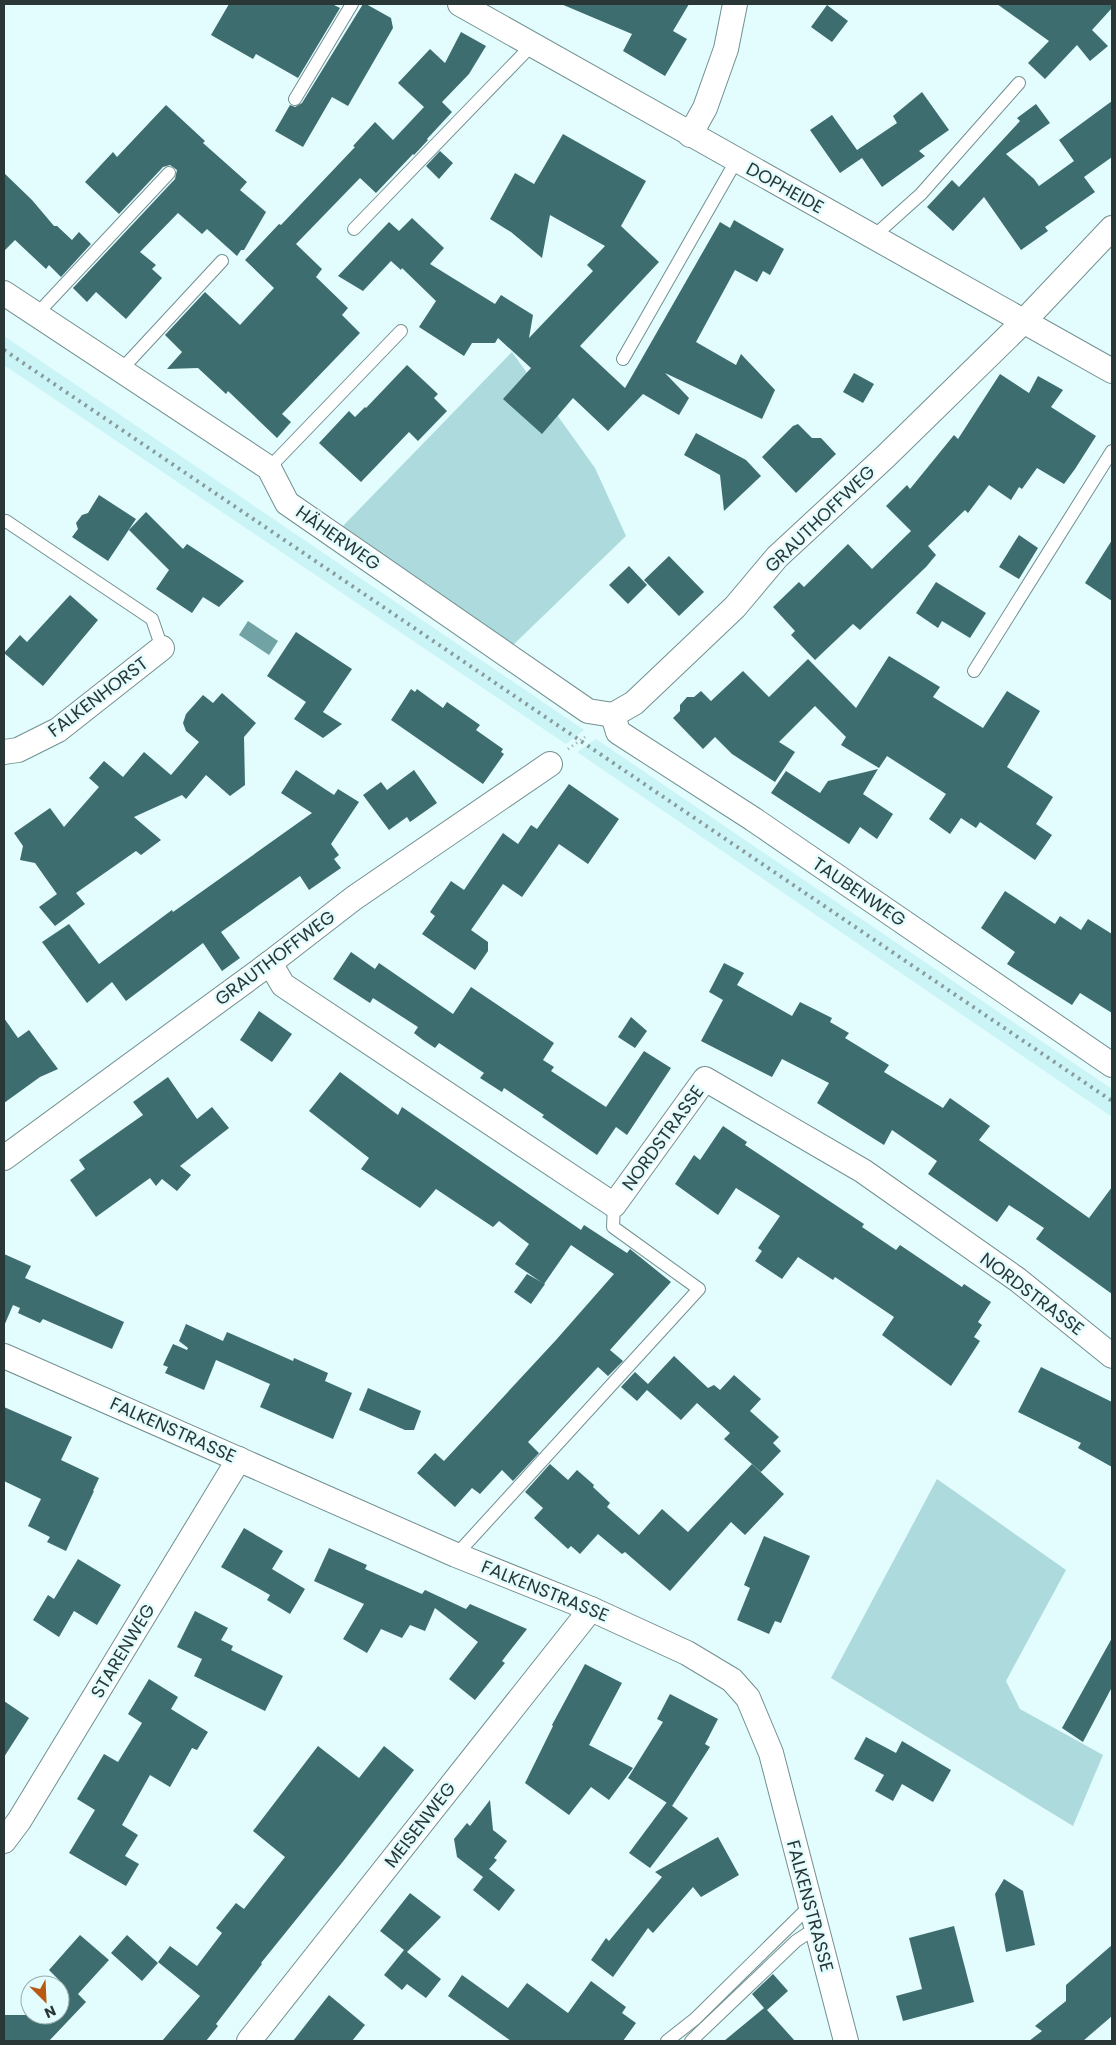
<svg xmlns="http://www.w3.org/2000/svg" width="1116" height="2045" font-family="Poppins,sans-serif">
	<style>
		.built { fill: #caf4f6 }
		.green { fill: #addbdd }
		.water { fill: #71a2a4 }
		.building { fill: #3d6d6f }
		.lines { fill: none; stroke-linecap: round; stroke-linejoin: round }
		.service-casing { stroke: #729091; stroke-width: 14 }
		.minor-casing { stroke: #729091; stroke-width: 26 }
		.path { stroke: #94a8a9; stroke-width: 3; stroke-dasharray: 1 4; stroke-linecap: butt }
		.service { stroke: #fff; stroke-width: 12 }
		.minor { stroke: #fff; stroke-width: 24 }
		.rail { stroke: #889b9c; stroke-width: 4; stroke-dasharray: 2.5 5; stroke-linecap: butt }
		.labels { text-anchor: middle; stroke-width: 5; stroke-linejoin: round; paint-order: stroke }
		.street-label { font-size: 18px; fill: #2a3737; stroke: #e3fcfe }
	</style>
	<rect width="100%" height="100%" fill="#e3fcfe"/>
	<g class="built">
		<path d="M4,336L584,730L566,744L4,365Z"/>
		<path d="M596,739L1112,1089V1117L577,752Z"/>
	</g>
	<g class="green">
		<path d="M512,352L595,468L626,536L512,646L340,529Z"/>
		<path d="M937,1479L1066,1570L1006,1681L1020,1709L1103,1755L1073,1826L831,1678Z"/>
	</g>
	<path class="water" d="M248,621L278,641L269,655L239,635Z"/>
	<g class="building">
		<path d="M229,4H332L340,8L298,78L256,54L253,59L211,35Z"/>
		<path d="M363,4H366L391,18L393,28L348,106L332,97L303,147L275,131L290,105L295,107L302,103Z"/>
		<path d="M561,4H689L673,31L687,39L665,76L623,51L632,34Z"/>
		<path d="M997,4H1112V8L1092,30L1108,46L1090,61L1077,45L1045,79L1028,63L1049,41Z"/>
		<path d="M827,5L848,21L832,42L811,27Z"/>
		<path d="M461,32L486,46L469,74L442,102L452,112L427,139L428,140L414,155L413,154L376,193L360,178L296,244L322,269L316,277L348,308L342,315L360,333L282,414L291,422L277,438L228,391L226,394L198,368L167,369L182,352L165,335L205,292L240,325L274,288L245,260L279,224L281,225L355,147L353,146L375,122L393,140L424,107L398,83L430,49L445,63Z"/>
		<path d="M922,92L949,130L919,151L925,156L882,187L862,158L840,173L810,130L832,115L857,150L897,123L893,116Z"/>
		<path d="M1112,101V157L1084,177L1095,192L1045,227L1048,231L1021,250L984,197L953,231L927,207L952,180L959,187L1020,121L1017,118L1036,104L1050,123L1006,154L1034,179L1039,186L1074,161L1059,140Z"/>
		<path d="M166,105L205,141L203,143L247,182L240,190L266,212L244,250H241L237,256L207,229L202,234L178,213L140,252L156,265L152,269L162,278L126,319L96,292L87,302L73,288L175,179L177,170L170,165L163,167L119,214L85,182L113,152L117,157Z"/>
		<path d="M563,134L646,181L621,226L659,262L580,346L625,388L720,222L730,228L734,220L784,249L770,275L763,271L757,282L735,270L696,342L736,365L741,354L775,390L762,419L665,373L689,398L679,415L643,394L608,431L573,398L542,434L503,399L531,368L498,338L495,343H472L464,356L419,327L436,301L402,268L401,270L391,261L363,291L338,276L389,222L399,231L412,218L444,248L430,264L495,304L501,295L533,315L529,338L593,271L587,265L605,246L550,215L542,258L511,232L490,219L515,173L534,184Z"/>
		<path d="M440,151L453,163L439,179L426,166Z"/>
		<path d="M4,173L32,200L54,226H57L72,240L79,232L91,244L61,277L49,265L46,269L15,240L4,251Z"/>
		<path d="M407,365L438,394L434,398L447,411L418,441L409,432L361,482L319,443L349,411L355,417L365,407L366,408Z"/>
		<path d="M854,373L874,384L863,403L843,392Z"/>
		<path d="M1000,374L1029,393L1038,376L1063,390L1051,407L1096,436L1075,469L1064,484L1037,468L1022,489L1019,487L1011,500L989,485L968,513L965,510L928,546L936,555L926,567L860,630L853,624L815,660L791,635L795,631L773,607L799,582L804,587L848,544L872,569L911,531L886,506L907,485L910,489L954,435L958,439Z"/>
		<path d="M798,424L812,438H821L836,454L796,493L762,457L793,426Z"/>
		<path d="M696,433L746,460L761,476L724,511L720,475L684,455Z"/>
		<path d="M99,495L136,519L108,561L72,537L78,529L76,523L82,515L88,513Z"/>
		<path d="M146,512L183,549L187,544L244,581L219,607L203,597L192,613L156,589L169,570L129,530Z"/>
		<path d="M1019,535L1038,548L1019,579L999,567Z"/>
		<path d="M1112,540V601L1085,583Z"/>
		<path d="M669,556L704,592L679,616L644,580Z"/>
		<path d="M629,566L647,585L628,604L609,585Z"/>
		<path d="M936,582L986,613L970,638L942,621L938,628L916,613Z"/>
		<path d="M70,595L98,620L43,686L4,653L20,635L27,642Z"/>
		<path d="M296,632L352,669L323,712L342,724L323,738L294,719L306,702L267,676Z"/>
		<path d="M889,656L940,687L933,697L983,728L1007,691L1040,711L1007,767L1053,797L1036,824L1052,835L1035,860L980,822L976,828L961,818L950,834L929,819L946,794L887,756L879,768L841,745L846,737L815,706L779,742L795,752L775,782L732,754L715,737L703,749L673,718L680,711V705L687,697H694L701,691L711,701L743,671L769,697L808,659L856,708Z"/>
		<path d="M411,689L415,692L417,689L443,708L447,702L480,725L476,730L503,749L501,752L504,754L483,784L391,720Z"/>
		<path d="M222,693L256,723L244,737L245,785L230,796L206,775L186,799L182,795L134,817L161,840L141,855L136,851L76,893L85,904L55,926L39,907L57,894L35,863L20,860L23,846L14,833L50,808L64,827L99,787L89,778L104,761L123,777L144,752L171,775L199,742L186,731L183,723L186,714L203,695L213,703Z"/>
		<path d="M878,769L863,794L893,814L877,839L860,827L849,844L771,793L786,771L820,793L828,781Z"/>
		<path d="M296,770L334,795L338,789L359,802L331,844L339,855L334,859L341,868L309,890L300,876L221,932L240,958L222,971L203,943L126,1001L112,982L87,1003L42,942L69,924L99,964L172,910L173,912L312,813L281,793Z"/>
		<path d="M414,770L437,803L410,822L407,817L389,830L363,795L381,782L387,790Z"/>
		<path d="M569,784L619,819L588,864L559,844L522,897L503,884L471,930L488,942V951L475,970L422,934L435,916L430,912L451,881L464,890L503,833L518,844L531,825L537,829Z"/>
		<path d="M1005,891L1055,924L1060,916L1081,930L1088,919L1112,934V1013L1080,993L1072,1005L1007,964L1015,952L981,928Z"/>
		<path d="M351,952L375,969L379,963L453,1014L471,987L554,1043L543,1060L554,1067L551,1071L606,1107L644,1051L671,1068L627,1135L616,1127L597,1155L542,1117L544,1115L504,1088L502,1092L480,1078L484,1073L439,1043L435,1048L423,1040L414,1033L418,1027L373,998L370,1003L333,979Z"/>
		<path d="M724,963L744,973L737,985L792,1016L800,1002L832,1018L830,1022L849,1033L845,1038L889,1065L884,1072L943,1108L950,1098L990,1126L979,1140L1089,1218L1112,1187V1294L1036,1239L1044,1228L1009,1205L997,1222L928,1174L937,1161L892,1130L884,1145L817,1103L829,1083L782,1059L772,1077L701,1041L723,1000L709,992Z"/>
		<path d="M259,1011L292,1034L272,1062L240,1040Z"/>
		<path d="M631,1017L647,1031L635,1048L618,1037Z"/>
		<path d="M4,1018L18,1038L29,1030L58,1069L40,1077L4,1103Z"/>
		<path d="M340,1072L398,1115L402,1107L581,1230L584,1225L627,1253L630,1249L671,1282L610,1350L623,1361L608,1376L598,1367L528,1442L539,1453L513,1481L502,1470L480,1494L472,1488L455,1507L417,1473L435,1453L444,1461L556,1340L614,1274L571,1245L544,1284L515,1264L529,1244L499,1221L493,1227L436,1189L420,1208L361,1169L369,1158L309,1111Z"/>
		<path d="M168,1077L197,1119L212,1107L229,1128L180,1166L191,1175L177,1191L162,1179L156,1186L150,1178L96,1217L70,1180L85,1169L79,1160L143,1115L133,1102Z"/>
		<path d="M723,1126L747,1142L745,1145L864,1224L862,1227L896,1250L900,1245L962,1287L964,1284L991,1302L978,1322L982,1325L974,1337L980,1341L951,1386L882,1335L894,1317L835,1277L833,1280L798,1257L782,1279L755,1261L762,1251L758,1248L780,1216L736,1188L718,1215L675,1184L694,1155L700,1160Z"/>
		<path d="M4,1254L31,1266L25,1278L124,1322L112,1349L43,1319L40,1323L18,1313L20,1308L13,1305L4,1326Z"/>
		<path d="M527,1274L545,1284L531,1304L514,1292Z"/>
		<path d="M186,1324L223,1341L227,1332L293,1361L294,1358L328,1373L325,1381L352,1393L333,1439L260,1407L270,1384L216,1360L204,1390L165,1373L168,1367L163,1365L173,1344L187,1350L188,1348L179,1341Z"/>
		<path d="M674,1356L708,1388L714,1385L720,1390L734,1375L761,1399L750,1411L779,1437L773,1443L781,1451L761,1472L724,1439L730,1433L697,1403L681,1420L647,1390L637,1401L621,1387L635,1372L648,1384Z"/>
		<path d="M1041,1367L1112,1402V1467L1078,1448L1081,1443L1018,1412Z"/>
		<path d="M368,1388L421,1411L414,1430H405L359,1410Z"/>
		<path d="M4,1407L72,1437L61,1460L99,1478L93,1491H94L66,1551L47,1542L50,1537L28,1526L41,1499L4,1481Z"/>
		<path d="M550,1464L568,1480L577,1470L594,1485L593,1487L610,1503L607,1507L639,1535L662,1509L688,1532L752,1464L784,1494L745,1535L731,1522L670,1591L625,1552L622,1554L598,1534L580,1554L571,1546L568,1549L534,1518L543,1508L525,1492Z"/>
		<path d="M244,1528L283,1551L272,1569L305,1589L290,1614L267,1600L270,1595L221,1567Z"/>
		<path d="M764,1536L810,1556L781,1623L775,1621L769,1634L737,1620L750,1588L744,1585Z"/>
		<path d="M329,1548L367,1565L365,1569L422,1594L425,1590L466,1609L470,1604L527,1629L502,1661L505,1663L475,1700L449,1679L478,1642L435,1608L425,1631L410,1625L402,1638L381,1629L367,1653L343,1639L364,1604L314,1581Z"/>
		<path d="M78,1559L121,1585L97,1625L74,1611L59,1637L33,1620L48,1595L54,1599Z"/>
		<path d="M195,1611L228,1628L221,1640L233,1646L231,1650L283,1676L265,1711L194,1676L202,1659L177,1647Z"/>
		<path d="M1112,1638V1687L1083,1742L1062,1728Z"/>
		<path d="M585,1664L622,1683L589,1745L633,1768L609,1800L591,1787L569,1815L525,1783L553,1726L552,1725Z"/>
		<path d="M149,1679L178,1697L171,1709L208,1732L197,1750L192,1748L170,1787L150,1775L122,1825L138,1835L125,1856L139,1864L126,1886L69,1853L95,1810L77,1799L104,1754L118,1762L142,1723L128,1714Z"/>
		<path d="M670,1694L718,1719L705,1744L710,1747L672,1806L628,1778L663,1722L657,1719Z"/>
		<path d="M4,1701L29,1718L4,1757Z"/>
		<path d="M866,1737L896,1753L902,1741L951,1770L933,1802L902,1784L893,1801L875,1791L884,1775L854,1759Z"/>
		<path d="M318,1746L359,1778L384,1746L414,1770L341,1864L261,1963L262,1964L216,2024L218,2026L206,2041H162L200,1996L158,1962L170,1946L197,1966L222,1933L216,1928L236,1903L244,1909L285,1857L253,1831Z"/>
		<path d="M490,1800L493,1830L507,1841L494,1858L497,1860L489,1869L515,1890L499,1911L473,1890L483,1877L457,1857L454,1839L467,1823L470,1826Z"/>
		<path d="M667,1802L688,1818L650,1868L629,1853Z"/>
		<path d="M718,1837L739,1875L701,1897L693,1887L653,1933L648,1928L613,1977L591,1960L606,1938L609,1941L662,1877L655,1872Z"/>
		<path d="M1004,1879L1023,1891L1035,1945L1006,1952L995,1894Z"/>
		<path d="M410,1893L441,1917L407,1952L441,1979L426,1998L407,1984L402,1990L384,1975L404,1950L380,1931Z"/>
		<path d="M954,1926L974,2002L903,2021L896,1996L922,1989L909,1938Z"/>
		<path d="M80,1935L109,1960L78,1994L86,2002L49,2041H4V2015H28L30,2013V2015H60V1985H55L59,1980L49,1970Z"/>
		<path d="M127,1935L158,1963L142,1981L111,1953Z"/>
		<path d="M1112,1945V2016L1083,2041H1029L1042,2031L1035,2026L1066,2001V1985Z"/>
		<path d="M773,1974L788,1991L767,2010L795,2041H724L764,2008L752,1994Z"/>
		<path d="M462,1975L508,2008L527,1983L568,2013L591,1981L626,2007L622,2013L636,2023L623,2041H511L448,1996Z"/>
		<path d="M329,1995L365,2025L352,2041H293Z"/>
	</g>
	<g class="lines">
		<g class="service-casing">
			<g id="service">
				<path d="M295,99L352,4"/>
				<path d="M354,229L532,45"/>
				<path d="M873,237L921,194L1019,83"/>
				<path d="M37,314L169,173"/>
				<path d="M623,359L736,161"/>
				<path d="M121,370L222,261"/>
				<path d="M269,468L401,331"/>
				<path d="M6,521L152,619L162,648"/>
				<path d="M974,671L1112,451"/>
				<path d="M456,1555L699,1289L613,1227L614,1205"/>
				<path d="M667,2041L695,2019L810,1906"/>
				<path d="M691,2041L796,1941L816,1928"/>
			</g>
		</g>
		<g class="minor-casing">
			<g id="minor">
				<path d="M460,4L1112,371"/>
				<path d="M690,135L705,108L726,49L735,4"/>
				<path d="M4,293L269,468L287,503L588,711L613,715"/>
				<path d="M613,715L634,703L735,607L777,557L885,457L1025,320L1112,228"/>
				<path d="M613,715L618,732L753,819L1112,1065"/>
				<path d="M4,752L18,750L58,730L162,648"/>
				<path d="M270,963L283,985L614,1205L705,1079L863,1171L1018,1280L1112,1356"/>
				<path d="M4,1158L270,963L354,898L550,764"/>
				<path d="M4,1356L456,1555L591,1609L687,1653L732,1680L748,1698L771,1753L846,2041"/>
				<path d="M4,1841L19,1821L239,1459"/>
				<path d="M249,2041L591,1609"/>
			</g>
		</g>
		<path class="path" d="M568,749L585,737"/>
		<use href="#service" class="service"/>
		<use href="#minor" class="minor"/>
		<path class="rail" d="M4,350L1112,1101"/>
	</g>
	<g class="labels">
		<g class="street-label">
			<text transform="translate(785 188) rotate(29)" y="6">DOPHEIDE</text>
			<text transform="translate(820 519) rotate(-44)" y="6">GRAUTHOFFWEG</text>
			<text transform="translate(338 538) rotate(35)" y="6">HÄHERWEG</text>
			<text transform="translate(98 697) rotate(-37)" y="6">FALKENHORST</text>
			<text transform="translate(859 892) rotate(34)" y="6">TAUBENWEG</text>
			<text transform="translate(275 958) rotate(-37)" y="6">GRAUTHOFFWEG</text>
			<text transform="translate(663 1138) rotate(-54)" y="6">NORDSTRASSE</text>
			<text transform="translate(1032 1294) rotate(37)" y="6">NORDSTRASSE</text>
			<text transform="translate(173 1430) rotate(24)" y="6">FALKENSTRASSE</text>
			<text transform="translate(545 1591) rotate(22)" y="6">FALKENSTRASSE</text>
			<text transform="translate(123 1651) rotate(-59)" y="6">STARENWEG</text>
			<text transform="translate(420 1825) rotate(-52)" y="6">MEISENWEG</text>
			<text transform="translate(810 1906) rotate(75)" y="6">FALKENSTRASSE</text>
		</g>
	</g>
	<rect width="1116" height="2045" fill="none" stroke="#2a3737" stroke-width="10"/>
	<g transform="translate(45 2000) rotate(156)"><circle r="24" fill="#e3fcfe" stroke="#99adae"/>
	<path d="M0-4L9 19L0 12L-9 19Z" fill="#b85912"/>
	<text y="-8" font-size="14" font-weight="bold" text-anchor="middle" fill="#2a3737">N</text>
	</g>
</svg>
